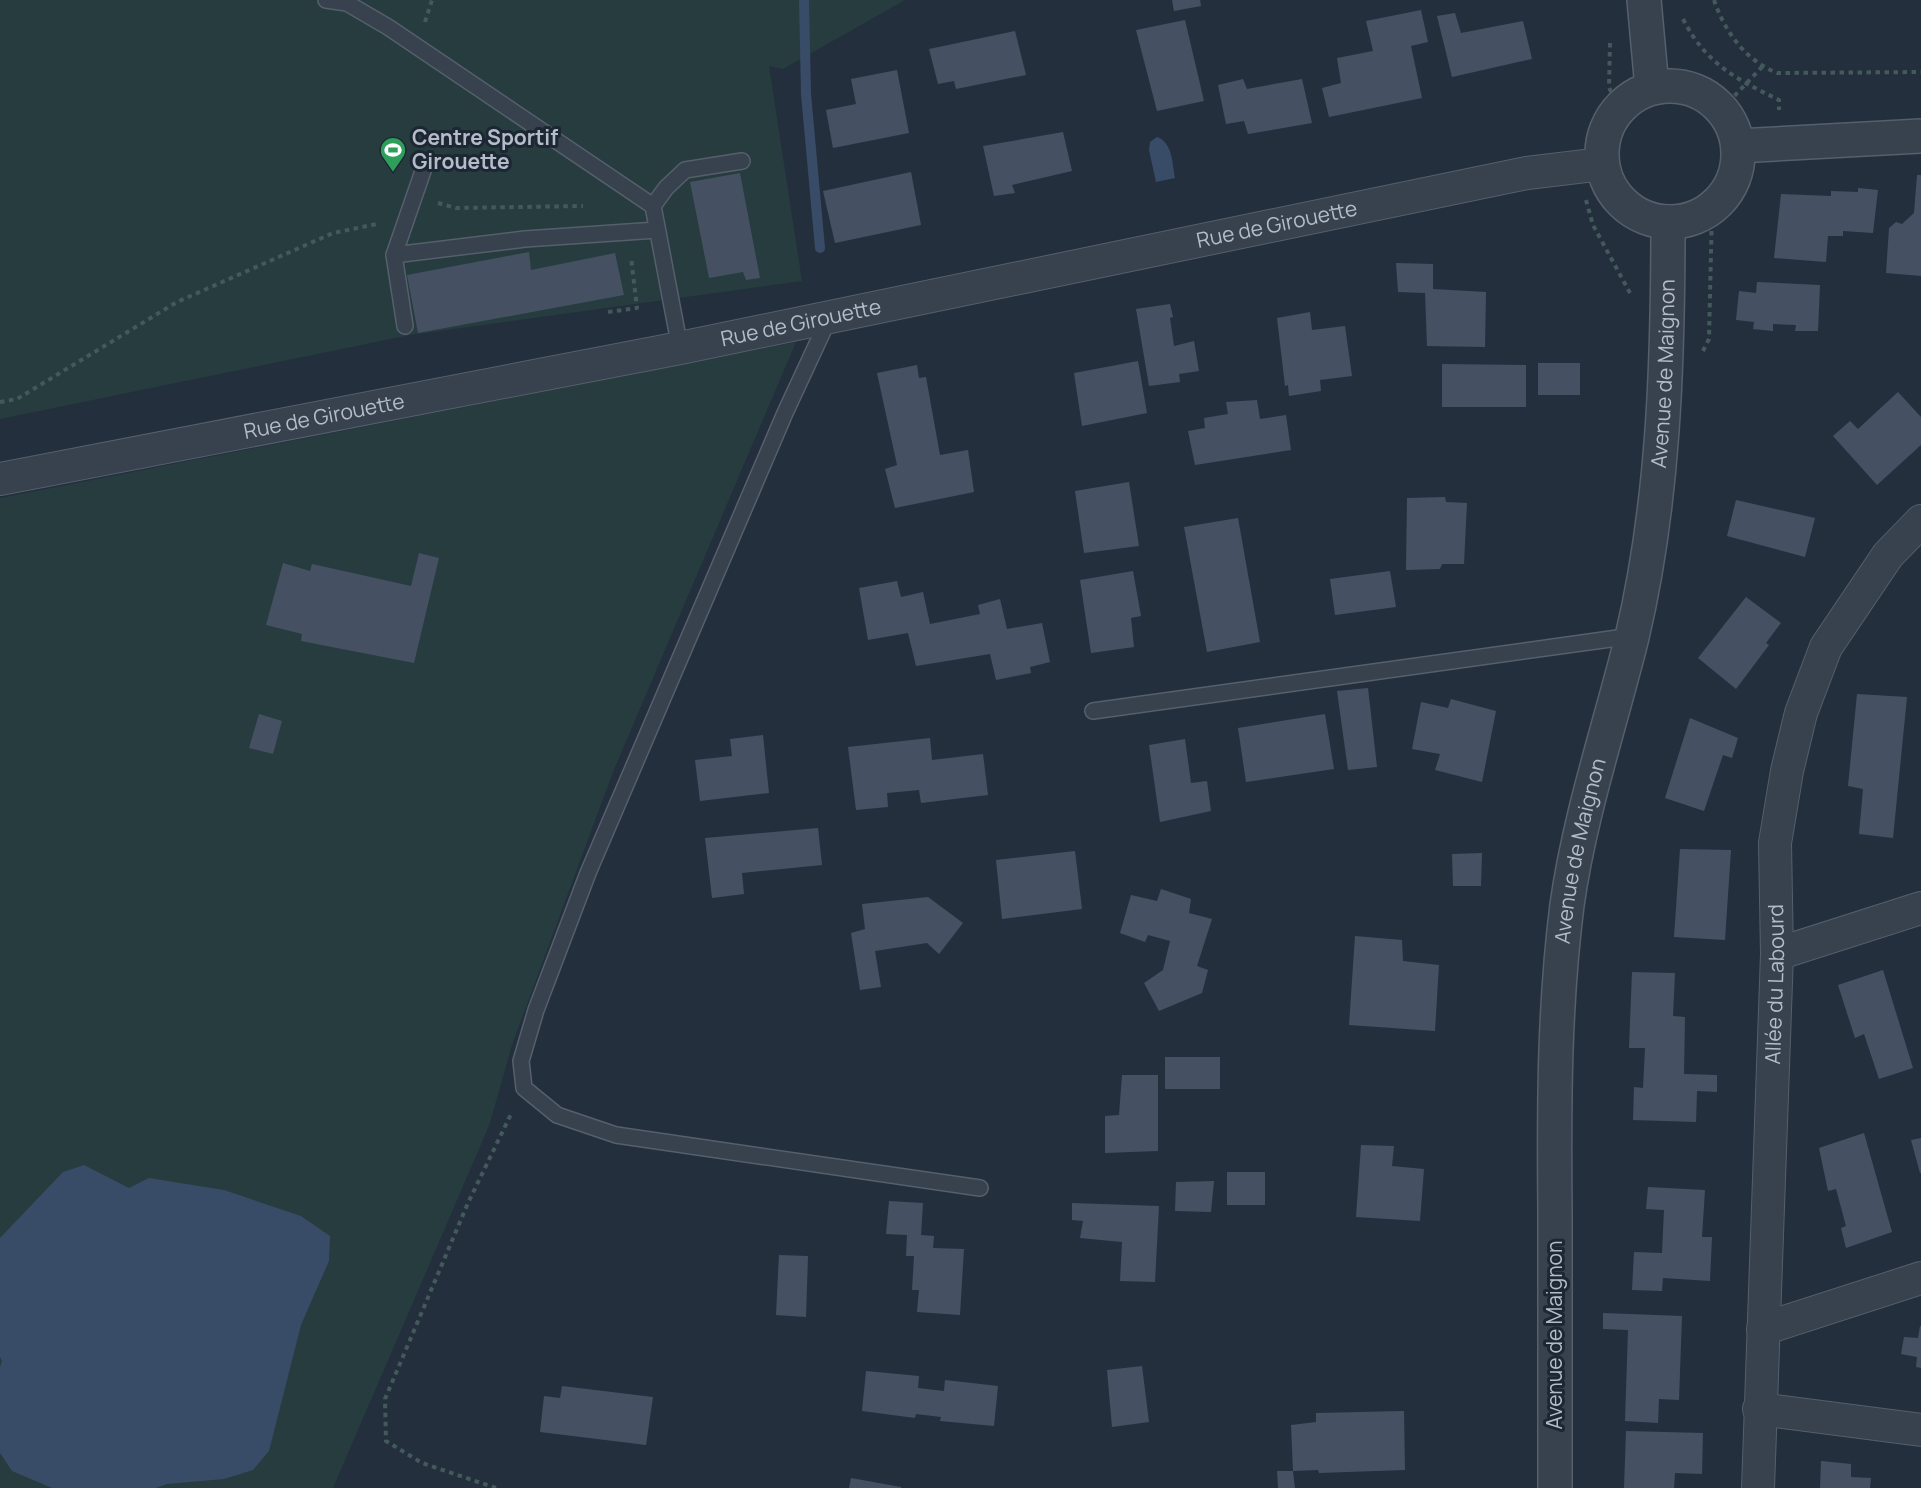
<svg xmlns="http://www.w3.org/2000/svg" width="1921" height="1488" font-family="Manrope,sans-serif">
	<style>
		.green { fill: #263c3f }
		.water { fill: #394c67 }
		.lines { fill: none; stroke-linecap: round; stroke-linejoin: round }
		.stream { stroke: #394c67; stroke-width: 10 }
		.building { fill: #455162 }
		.service-casing { stroke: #565f6c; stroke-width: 18 }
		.minor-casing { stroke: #565f6c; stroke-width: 34 }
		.tertiary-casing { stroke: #565f6c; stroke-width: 36 }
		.path { stroke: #44595c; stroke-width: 4; stroke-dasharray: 4.5 4.5; stroke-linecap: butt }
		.service { stroke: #38414e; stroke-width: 15 }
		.minor { stroke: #38414e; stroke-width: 32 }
		.tertiary { stroke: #38414e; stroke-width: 33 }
		.labels { text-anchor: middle; stroke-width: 6; stroke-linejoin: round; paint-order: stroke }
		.poi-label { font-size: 21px; font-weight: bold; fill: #b4bcc9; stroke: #1d2633; text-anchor: start }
		.street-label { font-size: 21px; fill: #b4bcc9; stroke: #1d2633 }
	</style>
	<rect width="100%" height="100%" fill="#242f3e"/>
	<g class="green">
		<path d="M0,0H905L783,69L769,66L802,281L410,335L0,419Z"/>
		<path d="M796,342L613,772L512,1045L489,1126L333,1488H0V498Z"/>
	</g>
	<g class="water">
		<path d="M1157,137C1173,143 1172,163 1175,178L1156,182L1149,150L1150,142Z"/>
		<path d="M84,1165L129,1188L149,1178L224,1190L301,1216L330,1236L329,1261L301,1325L269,1451L253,1470L224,1479L167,1484L156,1488H52L12,1471L0,1453V1367L2,1361L0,1357V1238L63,1172Z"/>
	</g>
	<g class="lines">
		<path class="stream" d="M804,0L806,94L820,248"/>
	</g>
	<g class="building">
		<path d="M1172,0H1200L1201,6L1174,11Z"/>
		<path d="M1421,10L1428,42L1411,46L1422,98L1329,117L1322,88L1341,83L1337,58L1373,51L1366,21Z"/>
		<path d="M1455,13L1461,33L1523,21L1532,59L1452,77L1437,16Z"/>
		<path d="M1185,20L1204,101L1157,111L1136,30Z"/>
		<path d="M1015,31L1026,75L956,89L954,81L938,84L929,49Z"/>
		<path d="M897,70L909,133L833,148L826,110L856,104L851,79Z"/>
		<path d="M1243,79L1247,89L1302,79L1312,123L1248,134L1244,121L1226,124L1218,85Z"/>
		<path d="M1063,132L1072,171L1012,185L1015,193L994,196L983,146Z"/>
		<path d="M911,172L921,225L835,243L823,191Z"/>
		<path d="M740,173L760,278L746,280L743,272L709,278L690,182Z"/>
		<path d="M1917,175H1921V276L1886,273L1889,228L1896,222L1902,224L1914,213Z"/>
		<path d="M1858,188L1878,190L1873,233L1843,231V236H1828L1826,262L1774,258L1781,194L1831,196V191L1858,192Z"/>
		<path d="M529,252L531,270L615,253L624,295L418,333L407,275Z"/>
		<path d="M1396,263L1433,264V289L1486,292L1485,347L1427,346L1425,293L1398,292Z"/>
		<path d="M1757,282L1820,285L1818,331H1795L1796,325L1773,324V331L1753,329L1754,322L1736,320L1739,291L1756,293Z"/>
		<path d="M1170,304L1173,317L1170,318L1174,346L1194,341L1199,371L1179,374L1180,382L1149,386L1136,309Z"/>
		<path d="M1310,312L1312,330L1345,326L1352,376L1320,380L1321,391L1289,396L1288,385L1285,386L1277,318Z"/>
		<path d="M1138,361L1147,413L1082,426L1074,373Z"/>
		<rect x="1538" y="363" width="42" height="32"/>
		<path d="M1442,364L1526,365V407H1442Z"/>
		<path d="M917,365L919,378L926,377L940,455L968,450L974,492L895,508L885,469L897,465L877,373Z"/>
		<path d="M1898,392L1921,417V445L1877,485L1833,436L1850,421L1858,429Z"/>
		<path d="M1257,400L1260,419L1286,415L1291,450L1195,465L1188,431L1205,428L1204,418L1228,414L1226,402Z"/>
		<path d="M1129,482L1139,546L1084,553L1075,491Z"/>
		<path d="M1445,497L1446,502L1467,503L1464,564H1442L1440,569L1406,570L1407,498Z"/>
		<path d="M1736,500L1815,518L1805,557L1727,536Z"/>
		<path d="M1238,518L1260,642L1207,652L1184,527Z"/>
		<path d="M419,553L439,558L414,663L301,641L302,634L266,625L283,563L310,571L312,564L411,586Z"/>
		<path d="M1133,571L1141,616L1131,618L1134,647L1091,653L1080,580Z"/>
		<path d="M1390,571L1396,607L1335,615L1330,579Z"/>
		<path d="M897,581L901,597L923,592L930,624L980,614L978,605L1000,599L1007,629L1042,623L1050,662L1030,667L1031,673L996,680L990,654L916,666L908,633L868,640L859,588Z"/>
		<path d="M1746,597L1781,623L1766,643L1769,645L1736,689L1698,658Z"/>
		<path d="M1368,688L1377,767L1348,770L1337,691Z"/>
		<path d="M1857,694L1907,697L1893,838L1859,834L1863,789L1848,786Z"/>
		<path d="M1451,699L1496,711L1482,782L1435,770L1440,754L1412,749L1421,702L1448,708Z"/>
		<path d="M259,714L282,721L273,754L249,748Z"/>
		<path d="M1325,714L1334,769L1246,782L1238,728Z"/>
		<path d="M1690,718L1738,738L1732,758L1723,755L1704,811L1665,798Z"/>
		<path d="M763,735L769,793L700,801L695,760L732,756L730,739Z"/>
		<path d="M930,738L932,760L983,754L988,795L921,803L919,790L887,793L888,807L856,810L848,747Z"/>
		<path d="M1185,739L1191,783L1207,781L1211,811L1160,822L1149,745Z"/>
		<path d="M818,828L822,865L742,873L744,894L712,898L705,838Z"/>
		<path d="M1680,849L1731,850L1725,940L1674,937Z"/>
		<path d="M1075,851L1082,909L1002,919L996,860Z"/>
		<path d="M1482,853L1481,886H1453L1452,854Z"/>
		<path d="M1161,889L1191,899L1189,913L1212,919L1197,966L1208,970L1202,993L1159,1011L1144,983L1163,970L1170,941L1148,935L1145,942L1120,933L1131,895L1157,901Z"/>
		<path d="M928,897L963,923L939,954L927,943L875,951L881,987L860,990L851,933L865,929L862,904Z"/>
		<path d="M1355,936L1402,940L1403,961L1439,965L1435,1031L1349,1025Z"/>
		<path d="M1883,970L1913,1068L1879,1079L1864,1034L1855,1038L1838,985Z"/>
		<path d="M1632,972L1675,973L1673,1016L1685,1017L1684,1074L1717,1075V1092L1697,1091L1696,1122L1633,1120L1634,1087L1643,1088L1645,1048H1629Z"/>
		<rect x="1165" y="1057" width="55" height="32"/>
		<path d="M1122,1075H1158V1151L1105,1153V1116L1119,1115Z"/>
		<path d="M1864,1133L1892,1232L1846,1248L1841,1228L1846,1226L1836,1189L1828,1191L1819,1148Z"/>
		<path d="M1921,1138V1173H1920L1911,1140Z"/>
		<path d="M1361,1145L1394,1146L1392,1166L1424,1169L1420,1221L1356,1217Z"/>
		<rect x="1227" y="1172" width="38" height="33"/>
		<path d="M1214,1181L1211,1212L1175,1211L1176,1182Z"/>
		<path d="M1648,1187L1705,1190L1702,1237H1712L1710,1281L1663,1278L1662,1291L1632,1290L1634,1252L1662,1253L1664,1210L1646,1209Z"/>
		<path d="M889,1201L923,1203L921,1235L934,1236L933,1248L964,1249L960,1315L917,1312L919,1290H912L914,1256H906L907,1235L886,1234Z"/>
		<path d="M1072,1203L1159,1206L1155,1282L1120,1281L1122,1242L1080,1238L1083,1221L1072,1220Z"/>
		<path d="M779,1255L808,1256L806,1317L776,1315Z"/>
		<path d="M1603,1313L1682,1316L1679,1400L1659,1399L1658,1423L1625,1421L1628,1330L1603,1329Z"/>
		<path d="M1920,1326H1921V1368L1916,1367L1917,1357L1901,1354L1904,1337L1918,1338Z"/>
		<path d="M1142,1366L1149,1422L1112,1427L1107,1370Z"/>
		<path d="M866,1371L919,1376L918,1388L944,1391L945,1380L998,1386L994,1426L940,1421L941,1417L916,1414L915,1418L862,1411Z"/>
		<path d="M562,1386L653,1397L646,1445L540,1432L544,1396L560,1398Z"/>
		<path d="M1404,1411L1405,1470L1319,1473L1318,1470L1293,1471L1295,1488H1278L1277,1471H1293L1291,1425L1316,1422V1413Z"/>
		<path d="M1626,1431L1703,1433L1702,1474L1675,1473L1674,1488H1624Z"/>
		<path d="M1821,1461L1851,1464V1477L1871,1478L1870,1488H1820Z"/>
		<path d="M851,1478L901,1487V1488H849Z"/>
	</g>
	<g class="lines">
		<g class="service-casing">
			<g id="service">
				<path d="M326,0L347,3L388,27L653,206L680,348"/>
				<path d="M653,206L666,188L685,170L742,161"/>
				<path d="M394,255L525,239L657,230"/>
				<path d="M829,318L785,413L588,873L536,1010L521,1061L524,1088L557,1115L616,1135L980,1188"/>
				<path d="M405,326L394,255L423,171"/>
				<path d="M1093,711L1632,636"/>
			</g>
		</g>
		<g class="minor-casing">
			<g id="minor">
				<path id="s1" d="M0,479L680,348L1527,173L1602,164"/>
				<path d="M1777,954L1921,908"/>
				<path d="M1763,1329L1921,1278"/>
				<path d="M1759,1409L1921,1430"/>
				<path id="s2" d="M1758,1488L1777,954L1775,843L1787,771L1801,713L1826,647L1888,555L1921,521"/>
			</g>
		</g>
		<g class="tertiary-casing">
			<g id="tertiary">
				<path d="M1644,0L1652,88"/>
				<circle cx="1670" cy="154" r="68"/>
				<path d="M1738,146L1921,136"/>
				<path id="s3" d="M1555,1488C1555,1396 1555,1304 1555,1212C1554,1109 1554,1007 1567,905C1580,813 1610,726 1632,637C1664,502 1668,360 1668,222"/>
			</g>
		</g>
		<g class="path">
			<path d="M1714,0C1725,32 1745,60 1777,73L1921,72"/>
			<path d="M1683,19C1706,64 1736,79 1779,100V110"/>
			<path d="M425,22L432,0"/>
			<path d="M1610,43L1609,87L1618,109"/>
			<path d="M1722,109L1762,67"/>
			<path d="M1586,200L1593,225L1630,293"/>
			<path d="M438,203L456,208L583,206"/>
			<path d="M608,312L637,308L631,257"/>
			<path d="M1703,351L1709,339L1712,208"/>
			<path d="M0,402L17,399L177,302L333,233L377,224"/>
			<path d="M496,1488L422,1463L386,1441L385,1399L468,1203L512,1112"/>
		</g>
		<use href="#service" class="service"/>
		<use href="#minor" class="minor"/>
		<use href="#tertiary" class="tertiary"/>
	</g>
	<defs>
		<g id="stadium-pin" transform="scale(1.35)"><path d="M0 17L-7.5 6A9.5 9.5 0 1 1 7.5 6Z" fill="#2e9e5b" stroke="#1d2633"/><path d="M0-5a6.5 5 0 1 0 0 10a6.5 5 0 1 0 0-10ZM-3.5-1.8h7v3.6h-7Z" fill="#fff"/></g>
	</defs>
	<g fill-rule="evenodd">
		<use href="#stadium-pin" x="393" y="150"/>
	</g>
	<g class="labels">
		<g class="poi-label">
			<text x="412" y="145">Centre Sportif<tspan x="412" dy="24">Girouette</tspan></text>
		</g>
		<g class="street-label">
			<text dy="7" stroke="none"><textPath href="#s1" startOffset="1302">Rue de Girouette</textPath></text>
			<text dy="7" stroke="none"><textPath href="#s1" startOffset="816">Rue de Girouette</textPath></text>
			<text dy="7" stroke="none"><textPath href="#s3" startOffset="1125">Avenue de Maignon</textPath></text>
			<text dy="7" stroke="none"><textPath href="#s1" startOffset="330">Rue de Girouette</textPath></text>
			<text dy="7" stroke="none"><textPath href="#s3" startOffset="639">Avenue de Maignon</textPath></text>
			<text dy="7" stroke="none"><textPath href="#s2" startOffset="504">Allée du Labourd</textPath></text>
			<text transform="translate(1555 1335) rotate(-90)" y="7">Avenue de Maignon</text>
		</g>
	</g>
</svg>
